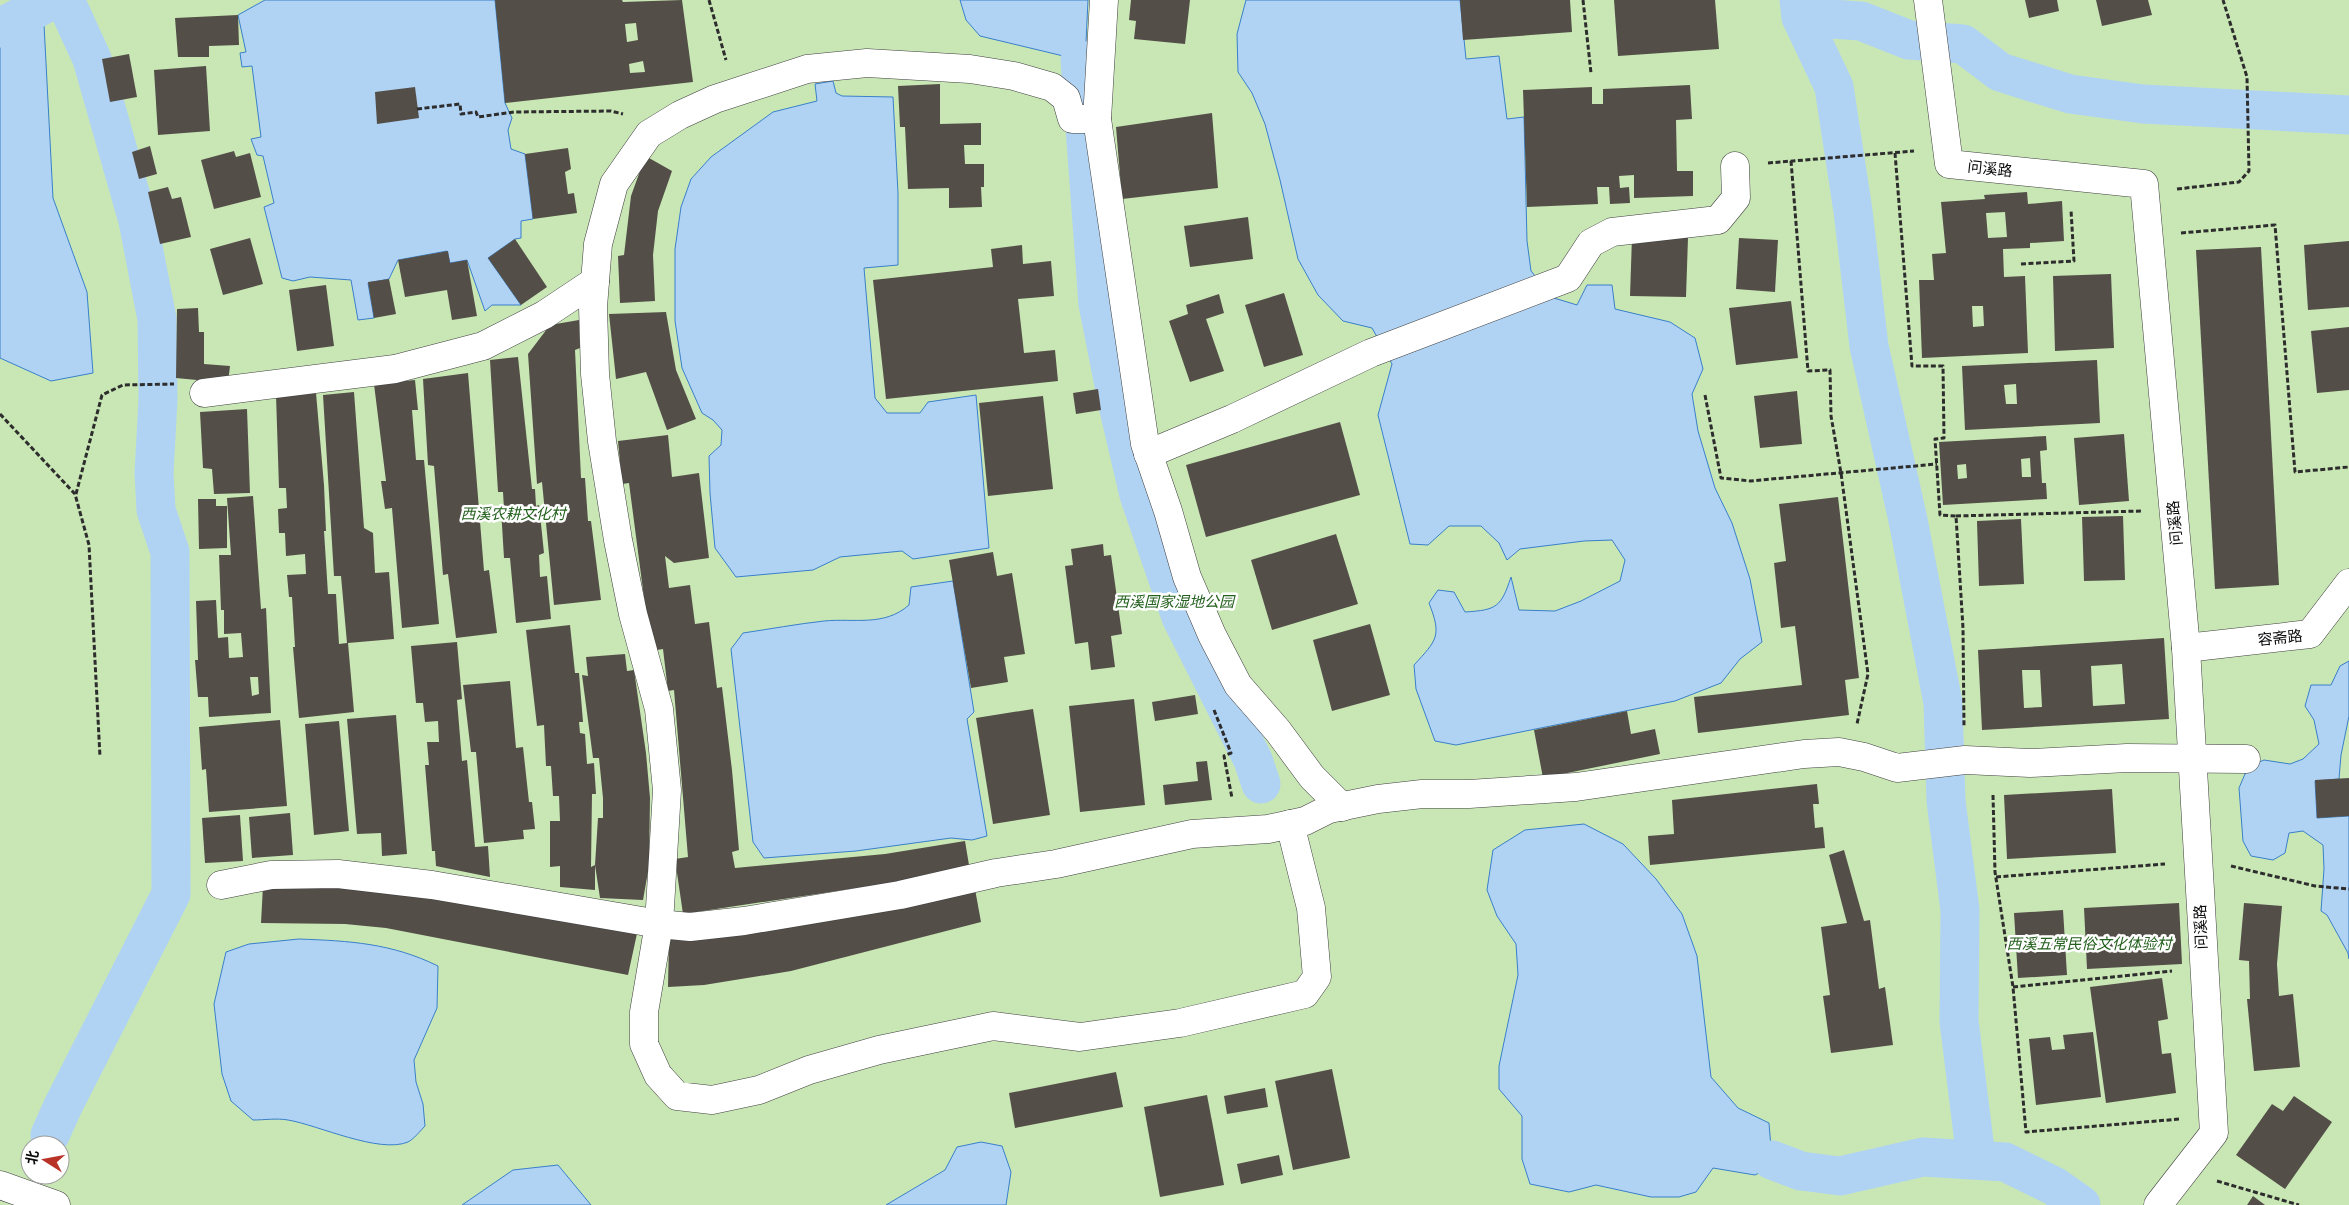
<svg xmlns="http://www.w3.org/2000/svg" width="2349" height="1205" font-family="'Crimson Pro','Noto Sans SC',serif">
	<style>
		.green { fill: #c9e7b5; fill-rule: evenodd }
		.water { fill: #b0d3f4; stroke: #397fca }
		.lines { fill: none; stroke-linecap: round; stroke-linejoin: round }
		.canal { stroke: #b0d3f4; stroke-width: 39 }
		.building { fill: #544e48; fill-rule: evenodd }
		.minor-casing { stroke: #3e3e3e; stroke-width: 29 }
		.path { stroke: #2d2d2d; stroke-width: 3; stroke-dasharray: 5 2.5; stroke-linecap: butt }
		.minor { stroke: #fff; stroke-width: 28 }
		.labels { text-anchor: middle; stroke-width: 5; stroke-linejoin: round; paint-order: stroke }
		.street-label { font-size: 15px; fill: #0b0b0b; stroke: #fff }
		.park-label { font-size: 15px; font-style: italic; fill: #24611e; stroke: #fff }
	</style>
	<rect width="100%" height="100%" fill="#fffdea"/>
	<path class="green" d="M0,0H2349V1205H0ZM30,1145H60V1175H30Z"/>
	<g class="water">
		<path d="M265,0H495L505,103L512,118L508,130L511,149L525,154L533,219L521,221V238L515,239L488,258L521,305H492L485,311L467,260L450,263L447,251L398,260L389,279L368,283L374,318L358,320L351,280L310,277L293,281L282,278L264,207L274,203L263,156L257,155L251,139L261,137L252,66L242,67L240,53L246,52L238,15Z"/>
		<path d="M960,0H1088L1086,42L1080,60L980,36L966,20Z"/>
		<path d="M1246,0H1460L1466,59L1499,56L1507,119L1524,117L1527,241L1531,271L1554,298L1577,305L1587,285H1612L1615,309L1670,322L1695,338L1703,369L1692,394L1698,431L1715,488L1732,523L1750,579L1762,642L1740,659L1721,683L1675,701L1456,745L1435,741L1416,689L1414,665C1437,640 1442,636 1429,603L1438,590L1454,592L1465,612C1497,610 1501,607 1511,577L1519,610L1555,611L1581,601L1620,581L1625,560L1612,540L1584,541L1520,549L1507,560L1499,543L1481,526H1449L1428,545L1410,544L1378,415L1392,364L1372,328L1343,321L1318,295L1298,259L1280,180L1265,124L1252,93L1238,72L1237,34Z"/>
		<path d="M43,5L53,198L87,292L93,373L51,381L0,358V28Z"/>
		<path d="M833,81L836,93L842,96L893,97L898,193V265L864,268L875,398L887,413H920L928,402L976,395L989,548L913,559L902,551L840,557L813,570L736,577L715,548L710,493L709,456L721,445L722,430L713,420L702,413L682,368L675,321V249L681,207L691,179L711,157L773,112L817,101L815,84Z"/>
		<path d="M953,581L974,712L967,719L987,836L972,840L951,838L856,851L764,858L753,842L731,649L743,633C770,629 797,624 824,621C854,618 884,627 909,605L911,587Z"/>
		<path d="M2349,661V716L2341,755L2339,779L2315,781L2317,818L2349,816V959L2348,953L2327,915L2321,911L2324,869L2323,845L2303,831L2289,833L2285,853L2273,860L2251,856L2243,841L2239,788L2248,767L2264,760L2290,764L2303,759L2319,744L2314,720L2305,706L2311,685H2331L2340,666Z"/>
		<path d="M1584,824L1623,844L1656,879L1682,914L1697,956L1711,1077L1738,1108L1769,1123L1772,1160L1769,1168L1755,1175L1713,1168L1696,1192L1679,1197H1651L1596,1185L1569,1192L1530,1184L1522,1159V1116L1499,1089V1066L1518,975L1516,944L1497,916L1487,890L1493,850L1525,830Z"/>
		<path d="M299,939C350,941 391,943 438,966L437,1008L414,1060L416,1082L423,1104L425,1126C420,1131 414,1139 408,1142C379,1154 318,1125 288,1120C277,1118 264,1120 253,1120L231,1101L222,1074L214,1004L226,952L249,944Z"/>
		<path d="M981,1142L1002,1146L1011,1172L1006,1205H886L945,1170L957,1147Z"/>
		<path d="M558,1165L591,1205H462L513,1170Z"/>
	</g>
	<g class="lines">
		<g class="canal">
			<path d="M1799,0L1801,17L1834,87L1853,211L1869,346L1908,520L1943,703L1946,801L1960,910L1959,1021L1976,1158"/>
			<path d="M1801,17L1861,21L1909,40L1963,44L2000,72L2070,94L2143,104L2349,115"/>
			<path d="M0,28L52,0"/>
			<path d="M1080,60L1098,304L1118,405L1139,495L1181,617L1253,760L1261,784"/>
			<path d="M50,1135L63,1106L171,894L170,552L156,510L154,473L158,400L157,319L138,221L92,59L65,0"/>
			<path d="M1772,1160L1801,1171L1840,1176L1923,1157L2005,1162L2054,1186L2081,1205"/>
		</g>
	</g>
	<g class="building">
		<path d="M495,0H622L623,2L682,0L693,82L505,103ZM636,23L638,40L627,42L625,24ZM643,61L645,72L630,73L629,64Z"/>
		<path d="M1131,0H1190L1185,44L1134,39L1136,21L1129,20Z"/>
		<path d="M1460,0H1570L1572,32L1463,40Z"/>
		<path d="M1614,0H1715L1719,49L1618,56Z"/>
		<path d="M2025,0H2057L2059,11L2029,18Z"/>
		<path d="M2096,0H2148L2152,15L2102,26Z"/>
		<path d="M238,15L239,45L209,46V57H178L175,18Z"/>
		<path d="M129,54L137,97L110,102L102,59Z"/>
		<path d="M206,66L210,131L158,135L154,70Z"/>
		<path d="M940,84V124L981,123V145H964L965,164H984V187H981L982,207L949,208V188L908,189L905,127H900L898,86Z"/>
		<path d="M1690,85L1692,119L1676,120L1677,171H1693V196L1634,198V175L1619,176L1620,188L1629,187L1630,203L1610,204L1609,187H1597L1598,204L1527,207L1523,90L1592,87V104H1603V89Z"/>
		<path d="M415,87L419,118L377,124L375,92Z"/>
		<path d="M1212,113L1218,188L1122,199L1116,127Z"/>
		<path d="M150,146L157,174L139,179L132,152Z"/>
		<path d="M568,148L571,169L565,172L568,194L574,193L577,213L533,219L525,154Z"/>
		<path d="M234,151L236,157L250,153L261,197L214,209L201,160Z"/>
		<path d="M649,158L672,171L658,211L653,255L655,301L620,303L618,256L624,255L631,196L640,171Z"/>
		<path d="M168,187L172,199L181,197L191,237L160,244L148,192Z"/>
		<path d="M2027,192L2028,204L2062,201L2064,241L2030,243V248L2003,249L2004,277L2025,276L2028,353L1922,358L1919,280H1934L1932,254L1946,253L1941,202L1985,199L1984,195ZM2005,212L2007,237L1988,238L1986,213ZM1972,306H1983L1984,326L1973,327Z"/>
		<path d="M1248,217L1253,259L1190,267L1184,226Z"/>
		<path d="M1632,237L1688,238L1686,297L1630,296Z"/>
		<path d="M250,238L263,284L223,295L210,249Z"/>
		<path d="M1739,238L1778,240L1775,292L1736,289Z"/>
		<path d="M515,239L547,287L521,305L488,258Z"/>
		<path d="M2349,241V307L2308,310L2304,245Z"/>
		<path d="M1022,245L1023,264L1051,261L1054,296L1018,299L1024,353L1055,350L1058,381L886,399L873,280L993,267L991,249Z"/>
		<path d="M2261,247L2279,585L2215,589L2196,250Z"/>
		<path d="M448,251L450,263L467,260L477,316L452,320L447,290L405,297L398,260Z"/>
		<path d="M2111,274L2114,348L2055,351L2053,276Z"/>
		<path d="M389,279L396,314L374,318L368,282Z"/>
		<path d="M326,285L334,346L297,351L289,290Z"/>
		<path d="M1284,293L1303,355L1264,367L1245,305Z"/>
		<path d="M1219,294L1224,313L1206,319L1224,371L1190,382L1169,321L1188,314L1186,305Z"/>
		<path d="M1791,301L1798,358L1736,365L1729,308Z"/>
		<path d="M198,308L199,332H204V364L230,366L228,383L176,378L177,309Z"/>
		<path d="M666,312L676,370L696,419L667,430L646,372L616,379L609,314Z"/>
		<path d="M579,320L580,348L575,350L581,478H585L588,521H591L601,600L554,605L542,482L537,484L528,354L550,325Z"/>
		<path d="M2349,327V390L2317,393L2311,331Z"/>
		<path d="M518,357L532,489H535L536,506L539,505L544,553L539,555L540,577L547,576L551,619L516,623L510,558H504L501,509H504L503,492H498L490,360Z"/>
		<path d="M2097,360L2100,423L1965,430L1962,366ZM2016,384L2017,404H2006L2004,385Z"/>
		<path d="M468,373L484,571L489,570L497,633L456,638L448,574L443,575L434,466L428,465L423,379Z"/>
		<path d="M415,380L418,410H412L416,460H424L439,624L402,628L392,508L385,509L381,481H386L374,384Z"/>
		<path d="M1098,389L1101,410L1076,414L1073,393Z"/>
		<path d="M1797,391L1802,444L1760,448L1754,396Z"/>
		<path d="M354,392L364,528L373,533L375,573L389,572L394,639L348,643L354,712L299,718L293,647H295L292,597H289L287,575L306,574L305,554L286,556L285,533H279L278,509L287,508L286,488H279L276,395L316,393L324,485L326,531H324L328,594H336L339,644L347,643L341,576H334L323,395Z"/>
		<path d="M1043,396L1053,489L988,496L979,403Z"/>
		<path d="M247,409L250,493L214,494L212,469L203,468L200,412Z"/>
		<path d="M1340,422L1360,495L1206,537L1186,465Z"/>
		<path d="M2124,434L2129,501L2079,505L2074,438Z"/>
		<path d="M668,435L672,477L699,473L709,558L674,563L665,556L669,588L690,585L695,624L709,622L717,688L722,687L732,770L739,850L732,852L735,868L885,854L965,841L970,871L683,914L675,859L688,857L674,690L668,691L663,649L651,651L629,483L622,484L618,441Z"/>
		<path d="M2046,436L2047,450L2040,451L2042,483H2046L2047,499L1943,505L1939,442ZM2030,458L2031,477H2022L2021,459ZM1966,464L1967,478L1958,479L1957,465Z"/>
		<path d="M253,496L261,609L266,608L271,713L209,717L208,697H198L195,660H198L196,601L216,600L218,638L228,637L229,658L243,657L241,633L224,634V610H221L219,555H231L227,498ZM250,677H258L259,694L252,696Z"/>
		<path d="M1838,497L1859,678L1845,680L1849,715L1698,733L1694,697L1802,685L1795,626L1781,628L1774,563L1786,561L1779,504Z"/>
		<path d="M198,499H216V506H227V548L199,549Z"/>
		<path d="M2123,516L2125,580L2084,581L2082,517Z"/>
		<path d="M2021,519L2024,584L1979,586L1977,521Z"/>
		<path d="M1336,534L1358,604L1272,630L1251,560Z"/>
		<path d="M1103,544L1104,556L1111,555L1122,634L1111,636L1115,667L1091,670L1088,642L1075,644L1065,566L1073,565L1071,549Z"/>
		<path d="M993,552L997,576L1012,573L1025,654L1004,657L1008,682L971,688L949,560Z"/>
		<path d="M1370,624L1390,695L1332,711L1313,640Z"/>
		<path d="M570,625L575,673H579L583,722H579L580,733L585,734L587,764L594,763L596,794H592L591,867L595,865V890L560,887V866L550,867V821H560L559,796H553L551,766H546L544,725L537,726L526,630Z"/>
		<path d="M2164,638L2169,719L1982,730L1978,650ZM2122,664L2125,704L2093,706L2091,666ZM2022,670H2040L2042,707L2024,708Z"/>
		<path d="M457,642L462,699L457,700L462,761L467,760L475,847L488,846L490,877L436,866L435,851H432L425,765H429L427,742H439L438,721L425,722L423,703H416L411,646Z"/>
		<path d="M625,654L627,671L634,670L646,753L650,798L649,866L643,900L600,898L595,865L598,818H603V798L599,758H593L582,675L588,676L586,657Z"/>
		<path d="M510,681L516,748L523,747L529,802H532L535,829L523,830L524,839L484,843L476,752H471L463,685Z"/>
		<path d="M1195,695L1198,714L1155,721L1152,702Z"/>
		<path d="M1134,699L1145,805L1080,812L1069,706Z"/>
		<path d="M1033,709L1050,815L993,824L976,718Z"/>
		<path d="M1627,711L1631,734L1655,729L1660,754L1543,778L1534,730Z"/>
		<path d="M396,715L407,854L382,856L381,833L357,834L347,719Z"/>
		<path d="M280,720L287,806L209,812L206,769L202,770L199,727Z"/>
		<path d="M339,721L349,831L314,835L305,724Z"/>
		<path d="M1207,761L1212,800L1165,805L1163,785L1198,781L1196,762Z"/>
		<path d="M2349,778V816L2317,818L2315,780Z"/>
		<path d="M1817,784L1819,804H1813L1815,828L1823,827L1825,848L1650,865L1648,836L1674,834L1672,800Z"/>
		<path d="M2112,789L2116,853L2007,859L2004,795Z"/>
		<path d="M290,813L293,855L252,858L249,817Z"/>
		<path d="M240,815L243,861L205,863L202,818Z"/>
		<path d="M1844,850L1864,921L1870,920L1879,989L1885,987L1893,1045L1831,1053L1823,996L1830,995L1821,927L1847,923L1829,855Z"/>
		<path d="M263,886L350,888L475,903L638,929L628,975L386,928L345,924L261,923Z"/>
		<path d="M975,889L981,922L791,971L704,985L668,987L669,939Z"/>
		<path d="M2179,903L2182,964L2087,969L2084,908Z"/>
		<path d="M2244,903L2282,906L2277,964L2279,996L2293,994L2300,1067L2254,1071L2247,999H2250L2249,961L2239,960Z"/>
		<path d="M2063,910L2067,975L2018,978L2014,913Z"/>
		<path d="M2162,978L2168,1019L2158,1021L2162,1054L2171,1053L2176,1093L2106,1103L2090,987Z"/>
		<path d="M2093,1032L2101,1097L2036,1105L2029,1039L2050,1037L2052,1050L2065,1049L2063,1035Z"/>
		<path d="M1332,1069L1350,1158L1293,1170L1275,1081Z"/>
		<path d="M1116,1072L1123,1107L1015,1128L1009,1093Z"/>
		<path d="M1265,1088L1268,1107L1227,1114L1224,1096Z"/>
		<path d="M1207,1095L1224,1185L1160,1197L1144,1107Z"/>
		<path d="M2294,1096L2332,1122L2285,1189L2236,1155L2272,1104L2283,1111Z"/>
		<path d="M1279,1155L1283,1175L1241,1184L1237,1164Z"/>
		<path d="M2253,1196L2265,1205H2247Z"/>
	</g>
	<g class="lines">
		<g class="minor-casing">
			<g id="minor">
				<path d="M1104,0L1097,119L1145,444L1168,511L1187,577L1212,635L1238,685L1278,731L1312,777L1342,807"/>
				<path d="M1928,0L1949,164L2144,184L2186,648L2214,1133L2158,1205"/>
				<path d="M1097,119H1072L1066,98L1052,87L1014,76L970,69L867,63L807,69L715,99L680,115L649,134L614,184L598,244L593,307L595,374L602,441L618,540L633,614L659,709L667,790L659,924L644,1012V1044L658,1075L677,1096L712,1100L759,1090L809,1070L879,1050L993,1026L1080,1037L1180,1023L1305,994L1317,977L1311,908L1290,824"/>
				<path d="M204,393L395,369L483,346L544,315L595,281"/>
				<path d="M1148,454L1232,419L1371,353L1568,278L1591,243L1612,232L1718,220L1736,198L1735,166"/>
				<path d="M2186,648L2310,634L2349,583"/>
				<path d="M221,885L271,875L338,874L432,885L659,924L690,927L744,921L900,895L996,873L1056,864L1192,834L1268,829L1305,821L1329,809L1378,799L1422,794H1469L1576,787L1804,754L1839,752L1864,757L1897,768L1965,760L2030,763L2127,758L2246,759"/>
				<path d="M0,1185L56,1205"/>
			</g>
		</g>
		<g class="path">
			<path d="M709,0L726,60"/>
			<path d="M1583,0L1591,73"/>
			<path d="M417,109L460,104L461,114L476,112L478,117L514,112L611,111L623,114"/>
			<path d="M1895,153L1912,366H1943L1944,438L1935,439L1940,515L1956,516L1963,628L1964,727"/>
			<path d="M1791,161L1808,371L1830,370L1831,416L1841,473L1868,674L1857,724"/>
			<path d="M1768,163L1914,151"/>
			<path d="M2177,189L2239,182L2249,171L2247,77L2223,0"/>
			<path d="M2181,233L2275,225L2295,472L2349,467"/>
			<path d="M2021,264L2074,261L2071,210"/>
			<path d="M1705,395L1721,478L1750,481L1937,464"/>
			<path d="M0,414L75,494L89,545L100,757"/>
			<path d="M76,494L102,395L123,385L174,384"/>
			<path d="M1956,516L2141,511"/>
			<path d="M1214,710L1231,753L1224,756L1232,798"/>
			<path d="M1993,795L1995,872L2013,987L2026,1132L2180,1119"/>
			<path d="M2231,866L2315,886L2349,889"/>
			<path d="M1996,877L2165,864"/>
			<path d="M2013,987L2172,971"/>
			<path d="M2217,1181L2299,1205"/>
		</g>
		<use href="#minor" class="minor"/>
	</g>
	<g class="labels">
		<g class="street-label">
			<text transform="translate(1990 169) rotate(6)" y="5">问溪路</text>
			<text transform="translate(2175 523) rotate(-95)" y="5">问溪路</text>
			<text transform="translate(2280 638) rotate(-6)" y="5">容斋路</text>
			<text transform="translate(2201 927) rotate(-92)" y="5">问溪路</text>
		</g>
		<g class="park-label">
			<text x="513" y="519">西溪农耕文化村</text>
			<text x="1174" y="607">西溪国家湿地公园</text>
			<text x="2089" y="949">西溪五常民俗文化体验村</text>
		</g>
	</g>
	<g transform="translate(45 1160) rotate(281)"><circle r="24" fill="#ffffff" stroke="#9d9d9d"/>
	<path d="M0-4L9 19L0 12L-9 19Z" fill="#b83227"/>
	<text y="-8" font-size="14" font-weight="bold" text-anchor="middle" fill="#0b0b0b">北</text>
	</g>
</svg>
